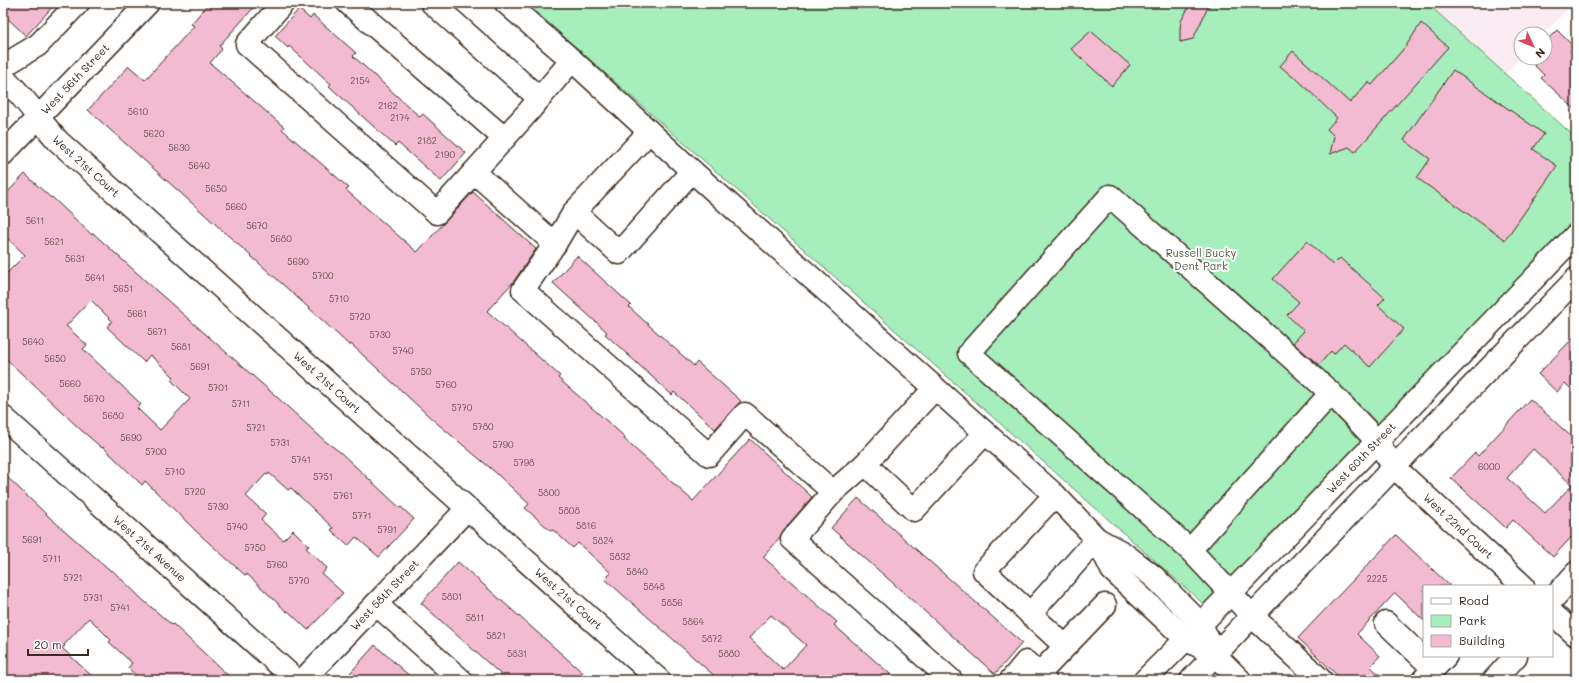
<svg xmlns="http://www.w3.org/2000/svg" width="1579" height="683" font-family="Mali,sans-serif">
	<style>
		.built { fill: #fbebf2 }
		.green { fill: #a6eebb; stroke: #708c6c }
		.building { fill: #f3bbd2; stroke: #3b2a1e; fill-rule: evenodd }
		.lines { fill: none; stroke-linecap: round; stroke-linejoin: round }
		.minor-casing { stroke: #3b2a1e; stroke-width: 25 }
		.minor { stroke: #fff; stroke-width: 22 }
		.labels { text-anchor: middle; stroke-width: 4; stroke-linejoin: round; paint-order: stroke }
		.number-label { font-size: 9px; fill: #694e4b }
		.street-label { font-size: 11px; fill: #3b2a1e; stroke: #fff }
		.park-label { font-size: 11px; fill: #565b45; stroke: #fff }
	</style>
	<rect width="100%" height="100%" fill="#fff"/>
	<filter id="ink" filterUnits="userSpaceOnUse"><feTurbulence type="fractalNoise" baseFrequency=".025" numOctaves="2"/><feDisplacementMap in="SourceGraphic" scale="8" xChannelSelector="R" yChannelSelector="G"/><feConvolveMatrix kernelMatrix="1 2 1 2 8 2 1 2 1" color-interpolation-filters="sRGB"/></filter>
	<g filter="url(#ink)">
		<path class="built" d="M1427,3H1573L1544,34H1521V57L1505,74Z"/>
		<path class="green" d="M526,3H1427L1576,138V234L1217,616Z"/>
		<g class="building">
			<path d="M8,3H56L26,36L3,14V8Z"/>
			<path d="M209,3H258L219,46L222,49L210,63L284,127L282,129L349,188L346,190L417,252L473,192L536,249L514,281L487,311L560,376L558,378L625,437L624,439L693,501L750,439L812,497L783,531L780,538L763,557L837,622L834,625L897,680H719L605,579L611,573L578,543L573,548L553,530L551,531L525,508L529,504L495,472L432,419L351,344L350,346L309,308L88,110L129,66L145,80L194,26L191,24ZM771,615L806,645L783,670L749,638Z"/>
			<path d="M1191,3H1210L1193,39L1180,42V29L1181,21Z"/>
			<path d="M299,9L310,19L313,15L356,53L353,56L420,117L423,114L466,153L441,181L398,143L395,146L329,86L331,84L289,46L288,48L275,36Z"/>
			<path d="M1421,23L1448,47L1355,152L1349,147L1330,154L1334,136L1327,129L1337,118L1295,77L1294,78L1280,66L1293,51L1350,103L1368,82L1372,85L1406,46Z"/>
			<path d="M1557,30L1574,47L1570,51L1576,57V110L1541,78L1544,75L1527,58H1545V42Z"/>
			<path d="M1091,31L1130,65L1112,86L1071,49Z"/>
			<path d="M1453,70L1544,134L1533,149L1557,166L1505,240L1417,178L1430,159L1404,140Z"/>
			<path d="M25,174L51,198L52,197L92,235L93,233L158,292L278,398L325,441L340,452L400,508L401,507L414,519L379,557L356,537L348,546L331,530L333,528L291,488L288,490L269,473L268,475L266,474L246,496L266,514L261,520L283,540L293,530L309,546L306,548L327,568L322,574L343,593L308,630L288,611L287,612L247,574L246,576L198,533L145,481L142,485L103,447L102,448L81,430L3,356V277L25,255L3,234V197ZM91,300L112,321L107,327L144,362L150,355L174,377L171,380L190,399L160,430L137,408L141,404L83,349L87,345L66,326Z"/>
			<path d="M1307,241L1333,265L1340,258L1385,298L1378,305L1404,329L1370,367L1344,343L1334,354L1331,351L1319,365L1293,343L1304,331L1287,315L1299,302L1273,279Z"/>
			<path d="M577,256L631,305L629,307L694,366L697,362L741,401L736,406L715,429L674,392L672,395L605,334L607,332L553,283Z"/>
			<path d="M1576,335V394L1565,383L1557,392L1538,374Z"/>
			<path d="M1530,399L1576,441V532L1553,557L1513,520L1506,528L1451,478L1475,453L1478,456ZM1533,449L1572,485L1545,513L1507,478Z"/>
			<path d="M3,473L48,516L111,571L112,570L144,601L172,625L173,624L233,680H141L128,668L132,663L109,642L111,640L89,618L64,645L65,646L62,648L96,680H3Z"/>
			<path d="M858,498L1022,643L995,674L831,528Z"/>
			<path d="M1396,535L1450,586H1424V621L1395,593L1357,634L1380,656L1370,666L1385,680H1342L1298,638Z"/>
			<path d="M458,562L591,680H507L421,603Z"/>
			<path d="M375,645L414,680H344Z"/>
		</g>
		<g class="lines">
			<g class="minor-casing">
				<g id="minor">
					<path d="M283,3L247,44L437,213L529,111L572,60L506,3"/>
					<path d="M348,3L504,138"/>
					<path d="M432,3L539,98"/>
					<path d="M572,60L692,171L1055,495L1097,539L1123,553L1154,577L1201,624L1215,655"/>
					<path d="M3,66L38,45L78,3"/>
					<path id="s1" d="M3,77C24,96 39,120 58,141L659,680"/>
					<path d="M649,132L574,212L619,253L692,171"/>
					<path id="s2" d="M3,154L148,3"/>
					<path d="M474,172L555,244L523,290L709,455L745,414L833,492L792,539L951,680"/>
					<path d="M555,244L574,212"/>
					<path d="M935,388L865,464L914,510L985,433"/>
					<path id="s3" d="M1331,393L1190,550L969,353L1110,196L1331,393L1377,441L1394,467L1523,586"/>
					<path id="s4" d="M3,417L296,680"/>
					<path d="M833,492L865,464"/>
					<path d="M1055,495L984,571L1065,646"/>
					<path d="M1097,539L1112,570L1186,639L1215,655L1240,680"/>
					<path d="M1190,550L1253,617L1321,680"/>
					<path d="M1552,600L1576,573"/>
					<path d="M376,604L461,680"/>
					<path d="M1552,613L1576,635"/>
					<path d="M1030,614L1097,539"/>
					<path d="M1386,623L1434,669"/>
					<path d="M1039,674L1105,605"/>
					<path id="s5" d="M303,680L467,509"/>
					<path d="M1011,680L1026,662L1045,680"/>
					<path id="s6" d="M1145,680L1201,624L1576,235"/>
					<path d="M1191,680L1394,467L1576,279"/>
					<path d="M1423,680L1446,656"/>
					<path d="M1494,680L1516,656"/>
				</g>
			</g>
			<use href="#minor" class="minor"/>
		</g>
	</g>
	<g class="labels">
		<g class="number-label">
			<text x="360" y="84">2154</text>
			<text x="388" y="109">2162</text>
			<text x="138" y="115">5610</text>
			<text x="400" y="121">2174</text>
			<text x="154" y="137">5620</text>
			<text x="427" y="144">2182</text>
			<text x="179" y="151">5630</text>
			<text x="445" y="158">2190</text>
			<text x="199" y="169">5640</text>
			<text x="216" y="192">5650</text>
			<text x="236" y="210">5660</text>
			<text x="35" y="224">5611</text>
			<text x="257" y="229">5670</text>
			<text x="281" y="242">5680</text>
			<text x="54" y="245">5621</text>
			<text x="75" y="262">5631</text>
			<text x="298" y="265">5690</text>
			<text x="323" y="279">5700</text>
			<text x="95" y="281">5641</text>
			<text x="123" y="292">5651</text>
			<text x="339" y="302">5710</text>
			<text x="137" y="317">5661</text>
			<text x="360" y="320">5720</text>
			<text x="157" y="335">5671</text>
			<text x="380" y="338">5730</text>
			<text x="33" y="345">5640</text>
			<text x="181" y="350">5681</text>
			<text x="403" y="354">5740</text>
			<text x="55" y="362">5650</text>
			<text x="200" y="370">5691</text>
			<text x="421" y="375">5750</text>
			<text x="70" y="387">5660</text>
			<text x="446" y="388">5760</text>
			<text x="218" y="391">5701</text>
			<text x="94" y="402">5670</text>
			<text x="241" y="407">5711</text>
			<text x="462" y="411">5770</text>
			<text x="113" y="419">5680</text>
			<text x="483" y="430">5780</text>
			<text x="256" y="431">5721</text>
			<text x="131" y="441">5690</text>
			<text x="280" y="446">5731</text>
			<text x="503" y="448">5790</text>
			<text x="156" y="455">5700</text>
			<text x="301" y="463">5741</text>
			<text x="524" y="466">5798</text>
			<text x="1489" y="470">6000</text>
			<text x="175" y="475">5710</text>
			<text x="323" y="480">5751</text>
			<text x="195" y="495">5720</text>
			<text x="549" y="496">5800</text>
			<text x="343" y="499">5761</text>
			<text x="218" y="510">5730</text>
			<text x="569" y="514">5808</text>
			<text x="362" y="519">5771</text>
			<text x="586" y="529">5816</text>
			<text x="237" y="530">5740</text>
			<text x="387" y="533">5791</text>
			<text x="32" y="543">5691</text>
			<text x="603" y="544">5824</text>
			<text x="255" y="551">5750</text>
			<text x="620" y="560">5832</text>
			<text x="52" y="562">5711</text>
			<text x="277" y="568">5760</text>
			<text x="637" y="575">5840</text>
			<text x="73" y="581">5721</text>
			<text x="1377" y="582">2225</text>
			<text x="299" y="584">5770</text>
			<text x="654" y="590">5848</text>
			<text x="452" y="600">5801</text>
			<text x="93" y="601">5731</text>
			<text x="672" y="606">5856</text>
			<text x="120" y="611">5741</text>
			<text x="475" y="621">5811</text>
			<text x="693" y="625">5864</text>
			<text x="496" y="639">5821</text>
			<text x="712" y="642">5872</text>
			<text x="517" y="657">5831</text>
			<text x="729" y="657">5880</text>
		</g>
		<g class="street-label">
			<text dy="4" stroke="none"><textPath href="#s2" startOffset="104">West 56th Street</textPath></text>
			<text dy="4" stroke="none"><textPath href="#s1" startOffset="122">West 21st Court</textPath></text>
			<text dy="4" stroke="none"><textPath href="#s1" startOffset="446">West 21st Court</textPath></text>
			<text dy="4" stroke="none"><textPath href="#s6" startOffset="310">West 60th Street</textPath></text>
			<text dy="4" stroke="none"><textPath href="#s3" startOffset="1199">West 22nd Court</textPath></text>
			<text dy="4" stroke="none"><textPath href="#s4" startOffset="197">West 21st Avenue</textPath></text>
			<text dy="4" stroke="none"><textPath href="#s5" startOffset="118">West 58th Street</textPath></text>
			<text dy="4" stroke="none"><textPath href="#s1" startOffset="770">West 21st Court</textPath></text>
		</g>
		<g class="park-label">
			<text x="1201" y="257">Russell Bucky<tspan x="1201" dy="13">Dent Park</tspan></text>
		</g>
	</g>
	<rect width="1579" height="683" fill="none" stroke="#fff" stroke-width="16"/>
	<rect x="8" y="8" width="1563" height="667" fill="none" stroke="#3b2a1e" stroke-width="1.5" filter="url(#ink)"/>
	<rect x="1423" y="585" width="130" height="72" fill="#ffffff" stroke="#b1aaa5"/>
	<rect x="1431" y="598" width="20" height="6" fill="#ffffff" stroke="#b1aaa5"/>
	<text x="1459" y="605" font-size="12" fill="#3b2a1e">Road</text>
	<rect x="1431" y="615" width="20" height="12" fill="#a6eebb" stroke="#b1aaa5"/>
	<text x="1459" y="625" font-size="12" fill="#3b2a1e">Park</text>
	<rect x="1431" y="635" width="20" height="12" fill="#f3bbd2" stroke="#b1aaa5"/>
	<text x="1459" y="645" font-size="12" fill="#3b2a1e">Building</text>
	<g transform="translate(1533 46) rotate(134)"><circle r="19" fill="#ffffff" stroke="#b1aaa5"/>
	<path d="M0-3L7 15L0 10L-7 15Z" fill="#d1495b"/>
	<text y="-6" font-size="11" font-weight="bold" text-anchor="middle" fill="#3b2a1e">N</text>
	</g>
	<path d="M28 649v6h60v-6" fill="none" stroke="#3b2a1e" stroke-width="2"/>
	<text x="34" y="649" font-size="12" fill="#3b2a1e" stroke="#ffffff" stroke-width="3" paint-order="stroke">20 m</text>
</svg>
